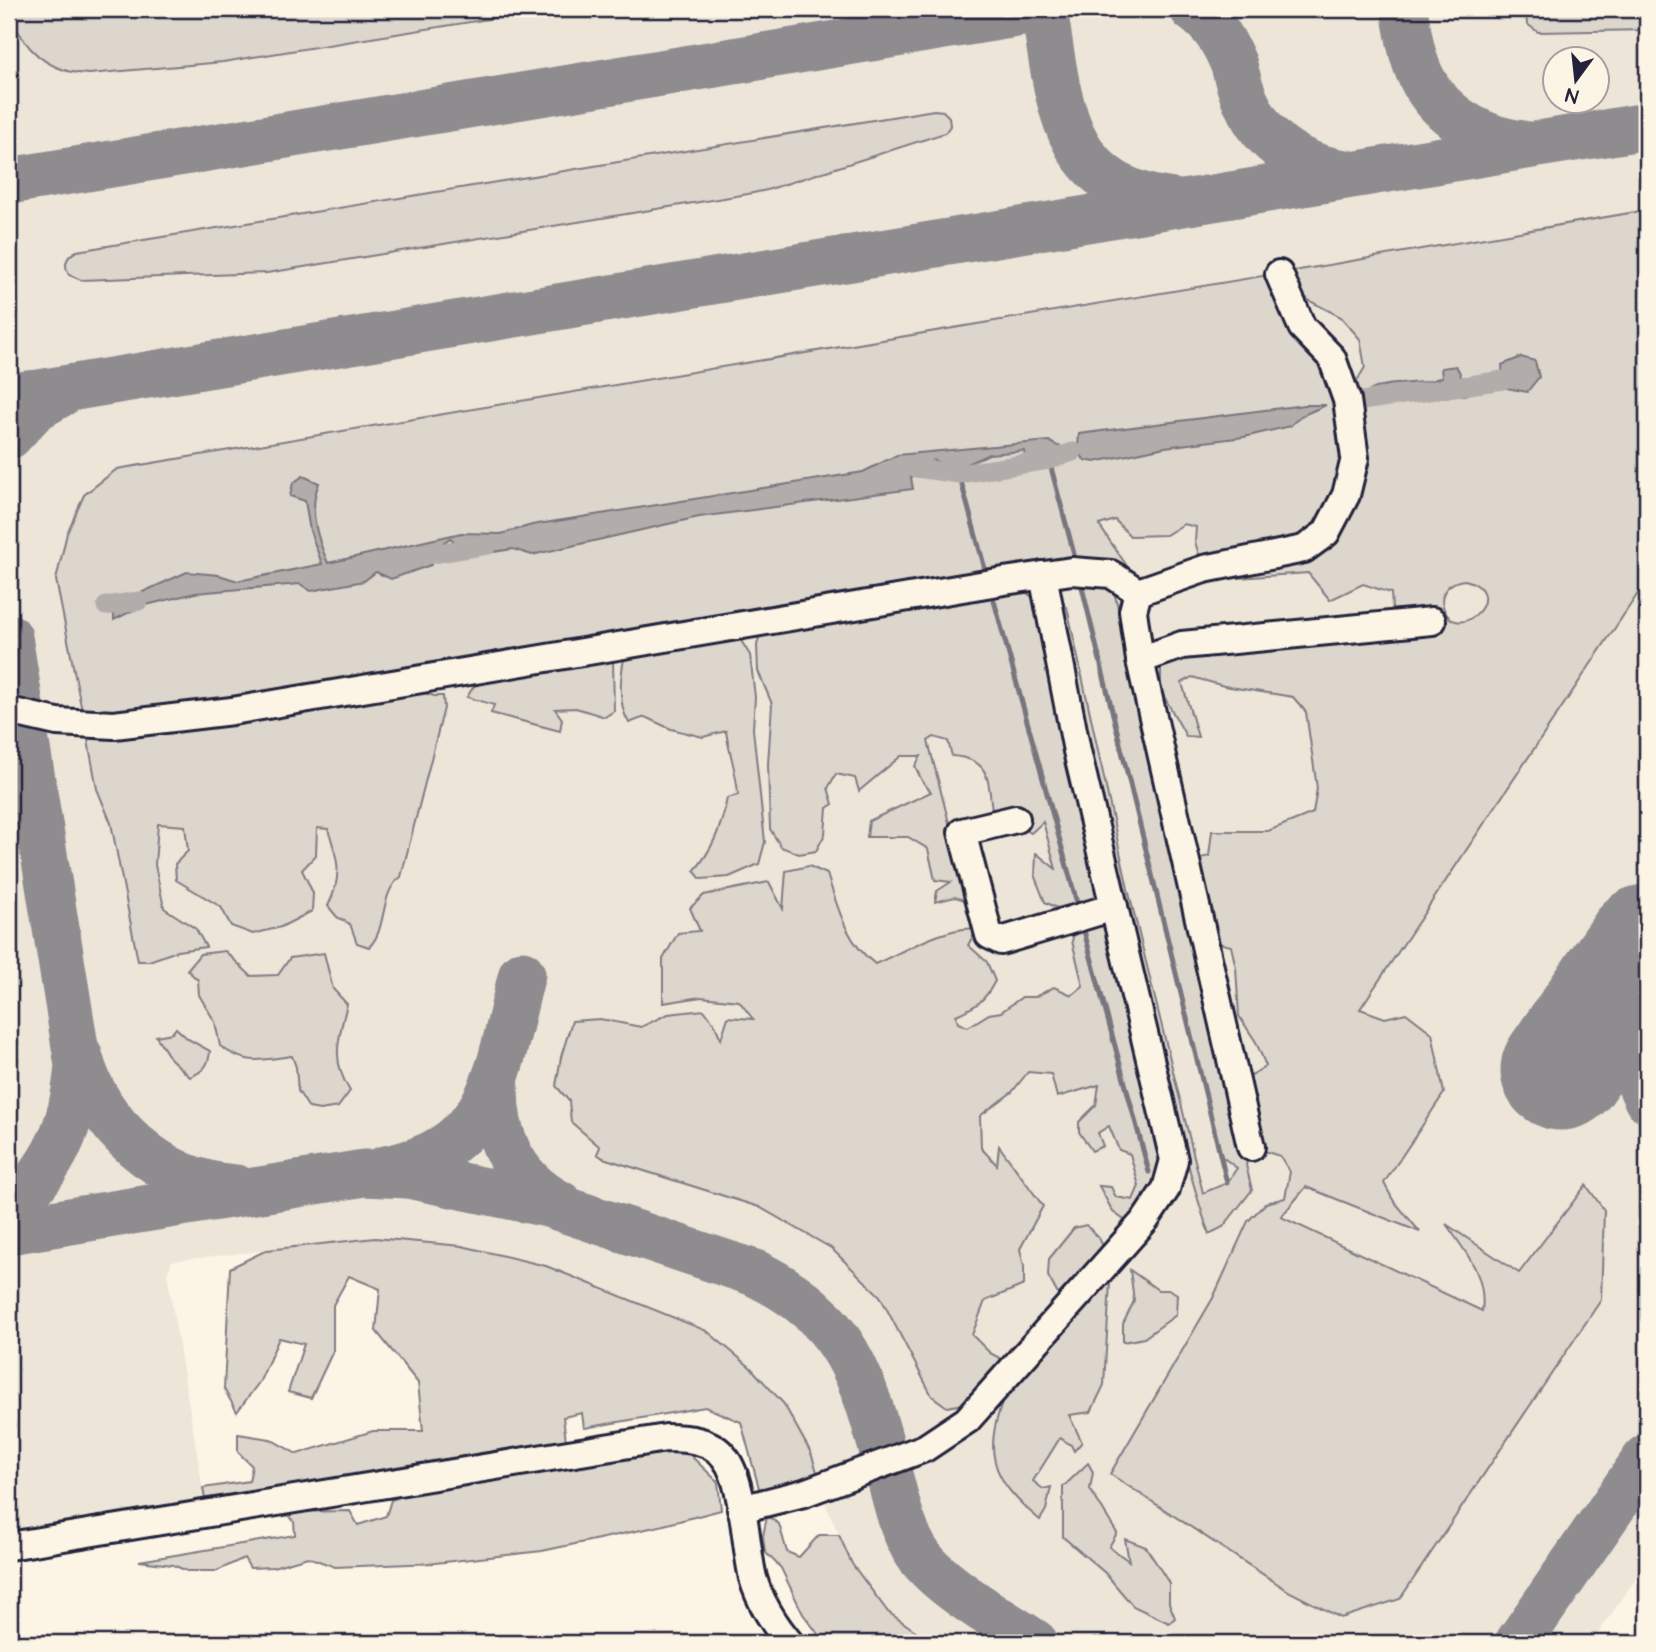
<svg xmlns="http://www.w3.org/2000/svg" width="1656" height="1652" font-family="'Architects Daughter',sans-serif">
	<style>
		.built { fill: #ece5d8; fill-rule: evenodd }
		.green { fill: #dcd6cc; stroke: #7f7c84; stroke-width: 2; fill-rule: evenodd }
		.water { fill: #b2adab; stroke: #78757e; stroke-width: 2 }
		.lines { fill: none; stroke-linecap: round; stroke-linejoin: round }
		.stream { stroke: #78757e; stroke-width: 5 }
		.canal { stroke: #b2adab; stroke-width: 19 }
		.taxiway { stroke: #8f8c90; stroke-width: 47 }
		.runway { stroke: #8f8c90; stroke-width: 121 }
		.minor-casing { stroke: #22223b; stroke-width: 32 }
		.minor { stroke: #fcf5e5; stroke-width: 26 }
	</style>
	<rect width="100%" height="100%" fill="#fcf5e5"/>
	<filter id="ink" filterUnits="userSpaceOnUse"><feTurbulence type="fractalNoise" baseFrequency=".0143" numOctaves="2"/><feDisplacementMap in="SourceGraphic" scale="14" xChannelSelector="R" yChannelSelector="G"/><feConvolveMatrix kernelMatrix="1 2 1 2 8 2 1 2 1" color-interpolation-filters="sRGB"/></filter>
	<g filter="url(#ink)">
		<path class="built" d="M9,9H1647V1563L1591,1643H933L888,1612L852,1564L828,1510L811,1453L784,1404L750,1367L707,1331L546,1266L462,1246L375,1238L172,1261L167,1274L209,1526L9,1559ZM1554,60H1596V102H1554Z"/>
		<g class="green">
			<path d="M9,9H550L223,62L89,74C56,73 32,57 17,29C13,22 9,17 9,9Z"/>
			<path d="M1529,9H1647V30L1538,32L1527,24L1526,14Z"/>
			<path d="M934,110L943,111L949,117L950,126L945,133L767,190L748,194L267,273L81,280L69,275C63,265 66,256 77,251Z"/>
			<path d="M1647,210V580L1360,1009L1385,1018L1406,1013L1432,1033L1444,1093L1384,1183L1393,1200L1420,1232L1306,1187L1281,1217L1482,1311C1487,1276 1465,1251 1446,1224L1519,1273L1586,1185L1604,1210L1601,1300L1400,1599L1341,1618L1290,1592L1110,1474L1213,1298L1248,1221L1266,1203L1285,1198L1290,1172L1280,1156L1251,1147L1246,1165L1252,1190L1223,1227L1209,1234C1188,1172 1174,1108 1158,1044C1121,899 1090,754 1061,608L1067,607L1128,889L1203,1193L1227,1183L1237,1168L1221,1156L1082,587H1113L1232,1087L1266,1066L1256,1042L1239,1016L1236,968L1231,946L1214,942L1194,860L1209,856L1212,831H1268L1313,813L1317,788L1306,712L1293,697L1224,686L1192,677L1182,683L1198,737L1186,736L1161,691V666L1195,654L1393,624L1391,593L1363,584L1330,600L1308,573L1224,579L1243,571L1351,508L1354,386L1365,367L1360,339L1341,317L1308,300L1288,272ZM1465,580C1514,593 1455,648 1443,606C1439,591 1451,581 1465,580Z"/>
			<path d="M1268,275L1322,360L1343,425L1342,468L1332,498L1317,525L1291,545L1200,558L1195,542L1196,527L1184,524L1166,535L1130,536L1115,520L1099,525L1127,566L1104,564L175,710L83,716L56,580L67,533L84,495L117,469Z"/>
			<path d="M1010,588L1026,592L1033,598L1099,890L1096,899L1057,908L1045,902L1035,877L1036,853L1056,869L1043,822L1031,833L1024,829L1019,809L1012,806L992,811C988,778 990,759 952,756L948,741L934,737L928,741L969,901L955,897L935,902L937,891L951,882L935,880L928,849L908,837H867L869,821L931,792L922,781L915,766L921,756H901L859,791L855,778L836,774L828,788L833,804L827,808L825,834L816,851L799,854L781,847L770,829L768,764L772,704L758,671L757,645L761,632Z"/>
			<path d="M727,638L740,639L750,655L755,697L753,729L765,842L759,864L729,877L701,879L694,871C713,850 722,826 727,798L738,795C737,773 729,753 726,731L703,737L671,729L645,717L629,723C618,705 620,679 624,659L636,652Z"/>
			<path d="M613,658L614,711L605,717L576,708L555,709L562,719L560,731L491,713L494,705L467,697L474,686L501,676Z"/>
			<path d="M416,690L434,696H443L444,708L401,877C379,892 388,929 369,947L357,943L350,924L337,917L328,906C343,876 338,859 328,829L317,828L316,855L302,870L313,893L312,911L281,927L253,934L231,926L221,907L176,880L175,864L188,851L185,826L158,824L155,865L164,908L196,929L206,947L177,951L149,961H138L111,823L97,789L87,735Z"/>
			<path d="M809,866L827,874C838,908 846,942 875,964C903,952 947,925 977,929L968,945L987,962L995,981C984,1002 977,1006 956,1015L958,1023L968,1027L989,1014L1001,1012L1022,997H1035L1054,987L1072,995L1083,986L1072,941L1076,927L1101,921L1109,935L1159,1152V1185L1130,1224L1113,1212L1099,1186L1111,1187L1116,1197L1133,1200L1139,1186L1130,1154L1119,1150L1109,1126L1098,1133L1103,1146L1092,1151L1079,1132V1122L1096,1105L1099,1085L1057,1097L1051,1074L1028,1072L1012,1092L980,1116L981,1148L997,1165L999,1146L1043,1206L1020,1249L1024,1266V1285L985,1301L972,1335L990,1353L1007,1362L964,1404L947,1407L932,1396L880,1296L831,1248L759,1207L603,1158L597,1154L600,1147L571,1122L569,1101L556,1086L561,1057L572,1021L600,1019L641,1027L668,1014L704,1010L714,1023L721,1039L728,1017L753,1019L739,1001L701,997L663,1003V959L678,933L700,931L690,908L704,895L769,882L783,909L786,871Z"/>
			<path d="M225,951L251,976L278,975L290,958L324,953L333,989L347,1004C339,1038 330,1059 350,1091L338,1107L320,1110L309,1108L298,1091L296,1067L292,1056C260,1060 247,1066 220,1046L215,1022L199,995L198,980L187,970L200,954Z"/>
			<path d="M176,1028L188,1039L210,1051C209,1065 203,1072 190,1077L170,1058L156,1036L172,1033Z"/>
			<path d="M1086,1225L1099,1238L1105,1250L1061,1300L1048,1276L1049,1259L1074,1228Z"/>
			<path d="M375,1238L462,1246L546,1266L707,1331L750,1367L784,1404L811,1453L819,1478L760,1492L741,1422L705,1407L584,1428L582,1413L563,1417L566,1441L205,1499L203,1488L249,1481L252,1466L238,1452V1434L270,1439L297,1454L373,1431H423L418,1383L376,1331L380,1289L349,1276L333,1305V1351L311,1398L288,1392L304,1344L279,1338L260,1381L237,1412L224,1389L230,1268L267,1250Z"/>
			<path d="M1116,1264L1110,1283L1104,1385L1091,1412L1069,1415L1082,1442L1074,1451L1071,1445L1060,1438L1033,1481L1043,1489L1051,1487L1046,1510L1040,1520C988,1478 982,1449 1008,1388Z"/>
			<path d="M1130,1270L1158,1290H1170L1177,1294L1176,1315L1144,1338L1123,1342V1324L1134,1301Z"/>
			<path d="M675,1448L686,1451L718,1482L721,1510L660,1526L542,1551L435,1563L335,1567L308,1557L273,1567L250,1568L244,1558L217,1571H187L173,1565L139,1561L295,1535L294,1522L287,1512L350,1511L358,1525L386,1516L391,1500L407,1494Z"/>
			<path d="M1088,1463L1093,1472L1090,1489L1117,1533L1109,1547L1129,1561L1125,1539L1146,1547L1169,1583V1603L1175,1618L1169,1623L1133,1606L1105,1573L1063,1537V1487Z"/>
			<path d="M767,1516L779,1524L787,1552L799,1557L819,1535H839L852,1564L888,1612L933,1643H825L803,1614L781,1568L765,1552L763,1536Z"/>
		</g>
		<g class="water">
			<path d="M1521,357L1535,361L1539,377L1527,392L1491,385L1465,395L1435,396L1428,391H1409L1391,397L1371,399L1368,392C1391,378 1418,388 1442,377L1441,368L1456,366C1464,377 1460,382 1466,391L1503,380L1502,365Z"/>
			<path d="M1304,405H1326L1301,416L1290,426L1244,437L1165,447L1095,462L1084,460L1079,451L1034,461L1025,457L1024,451L989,454L962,466L959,474L934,460L909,467L913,489L699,517L532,555L513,549L466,556L465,550L450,538L433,550L431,565L391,579L376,572L364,581L311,591L300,584L195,593L142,606L114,620V605L187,572L219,575L238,581L322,564L310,531L305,501L290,496L293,483L303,476L319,483C308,509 317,538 328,563L461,533L501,534L532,525L863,472L897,455L1049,441C1058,448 1067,449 1078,446L1079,434Z"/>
		</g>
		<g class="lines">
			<g class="stream">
				<path d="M1049,460L1074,554"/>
				<path d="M959,474L985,569"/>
				<path d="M1082,587L1227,1183"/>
				<path d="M993,597L1077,903"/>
				<path d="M1084,931L1149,1172"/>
			</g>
			<g class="canal">
				<path d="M1362,401L1503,380"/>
				<path d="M886,471L909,467L959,474L1049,460L1073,452"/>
				<path d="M407,558L488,545"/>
				<path d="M106,606L139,601"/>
			</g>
			<g class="taxiway">
				<path d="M1044,9C1059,99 1060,189 1174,202"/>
				<path d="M1193,9C1214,24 1224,41 1234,65"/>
				<path d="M1404,9C1407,25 1409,42 1414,58C1428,108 1473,138 1523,144"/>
				<path d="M1235,69C1249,129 1284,165 1346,173"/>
				<path d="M9,181L1047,9"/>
				<path d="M9,396L39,393L1647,126"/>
				<path d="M9,436L34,409L65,391"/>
				<path d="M9,637L78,1065C73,1126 55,1168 9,1209"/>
				<path d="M1647,947C1604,1015 1615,1030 1647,1099"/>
				<path d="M79,1055C97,1126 162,1184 236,1188"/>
				<path d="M496,1076C491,1129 510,1179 560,1204"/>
				<path d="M385,1169C498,1148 497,1068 522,974"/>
				<path d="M9,1231L340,1177L364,1173L408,1175L548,1204L755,1273C852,1320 864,1383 890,1478C897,1504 902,1530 917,1553C939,1586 1001,1620 1035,1643"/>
				<path d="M1518,1643L1647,1457"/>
			</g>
			<path class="runway" d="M1561,1070L1647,945"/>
			<g class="minor-casing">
				<g id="minor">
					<path d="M1138,592L1133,611L1140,660L1251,1147"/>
					<path d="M1140,660L1182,645L1432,621"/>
					<path d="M9,711L57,722L114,725L232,711L1004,581L1072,571L1111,574L1138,592L1204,569L1304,549L1326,533L1346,495L1355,458L1347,400L1332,358L1302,327L1279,274"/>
					<path d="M1016,819L962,832L989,935L1001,941L1114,907"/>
					<path d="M741,1509L804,1493L925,1448L967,1420L1146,1219L1166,1189L1174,1160L1077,751L1043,575"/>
					<path d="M9,1546L666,1438C687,1438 712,1440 725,1458C744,1482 745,1546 753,1578C759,1600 775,1626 790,1643"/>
				</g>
			</g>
			<use href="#minor" class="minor"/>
		</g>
	</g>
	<rect width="1656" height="1652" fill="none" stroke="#fcf5e5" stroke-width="35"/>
	<rect x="18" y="18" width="1621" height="1617" fill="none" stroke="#22223b" stroke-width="2.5" filter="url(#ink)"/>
	<g transform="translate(1576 80) rotate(195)"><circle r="33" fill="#fcf5e5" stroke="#a5a1a1" stroke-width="2"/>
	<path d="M0-5L12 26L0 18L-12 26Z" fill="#22223b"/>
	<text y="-10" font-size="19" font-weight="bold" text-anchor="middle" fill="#22223b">N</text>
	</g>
</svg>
